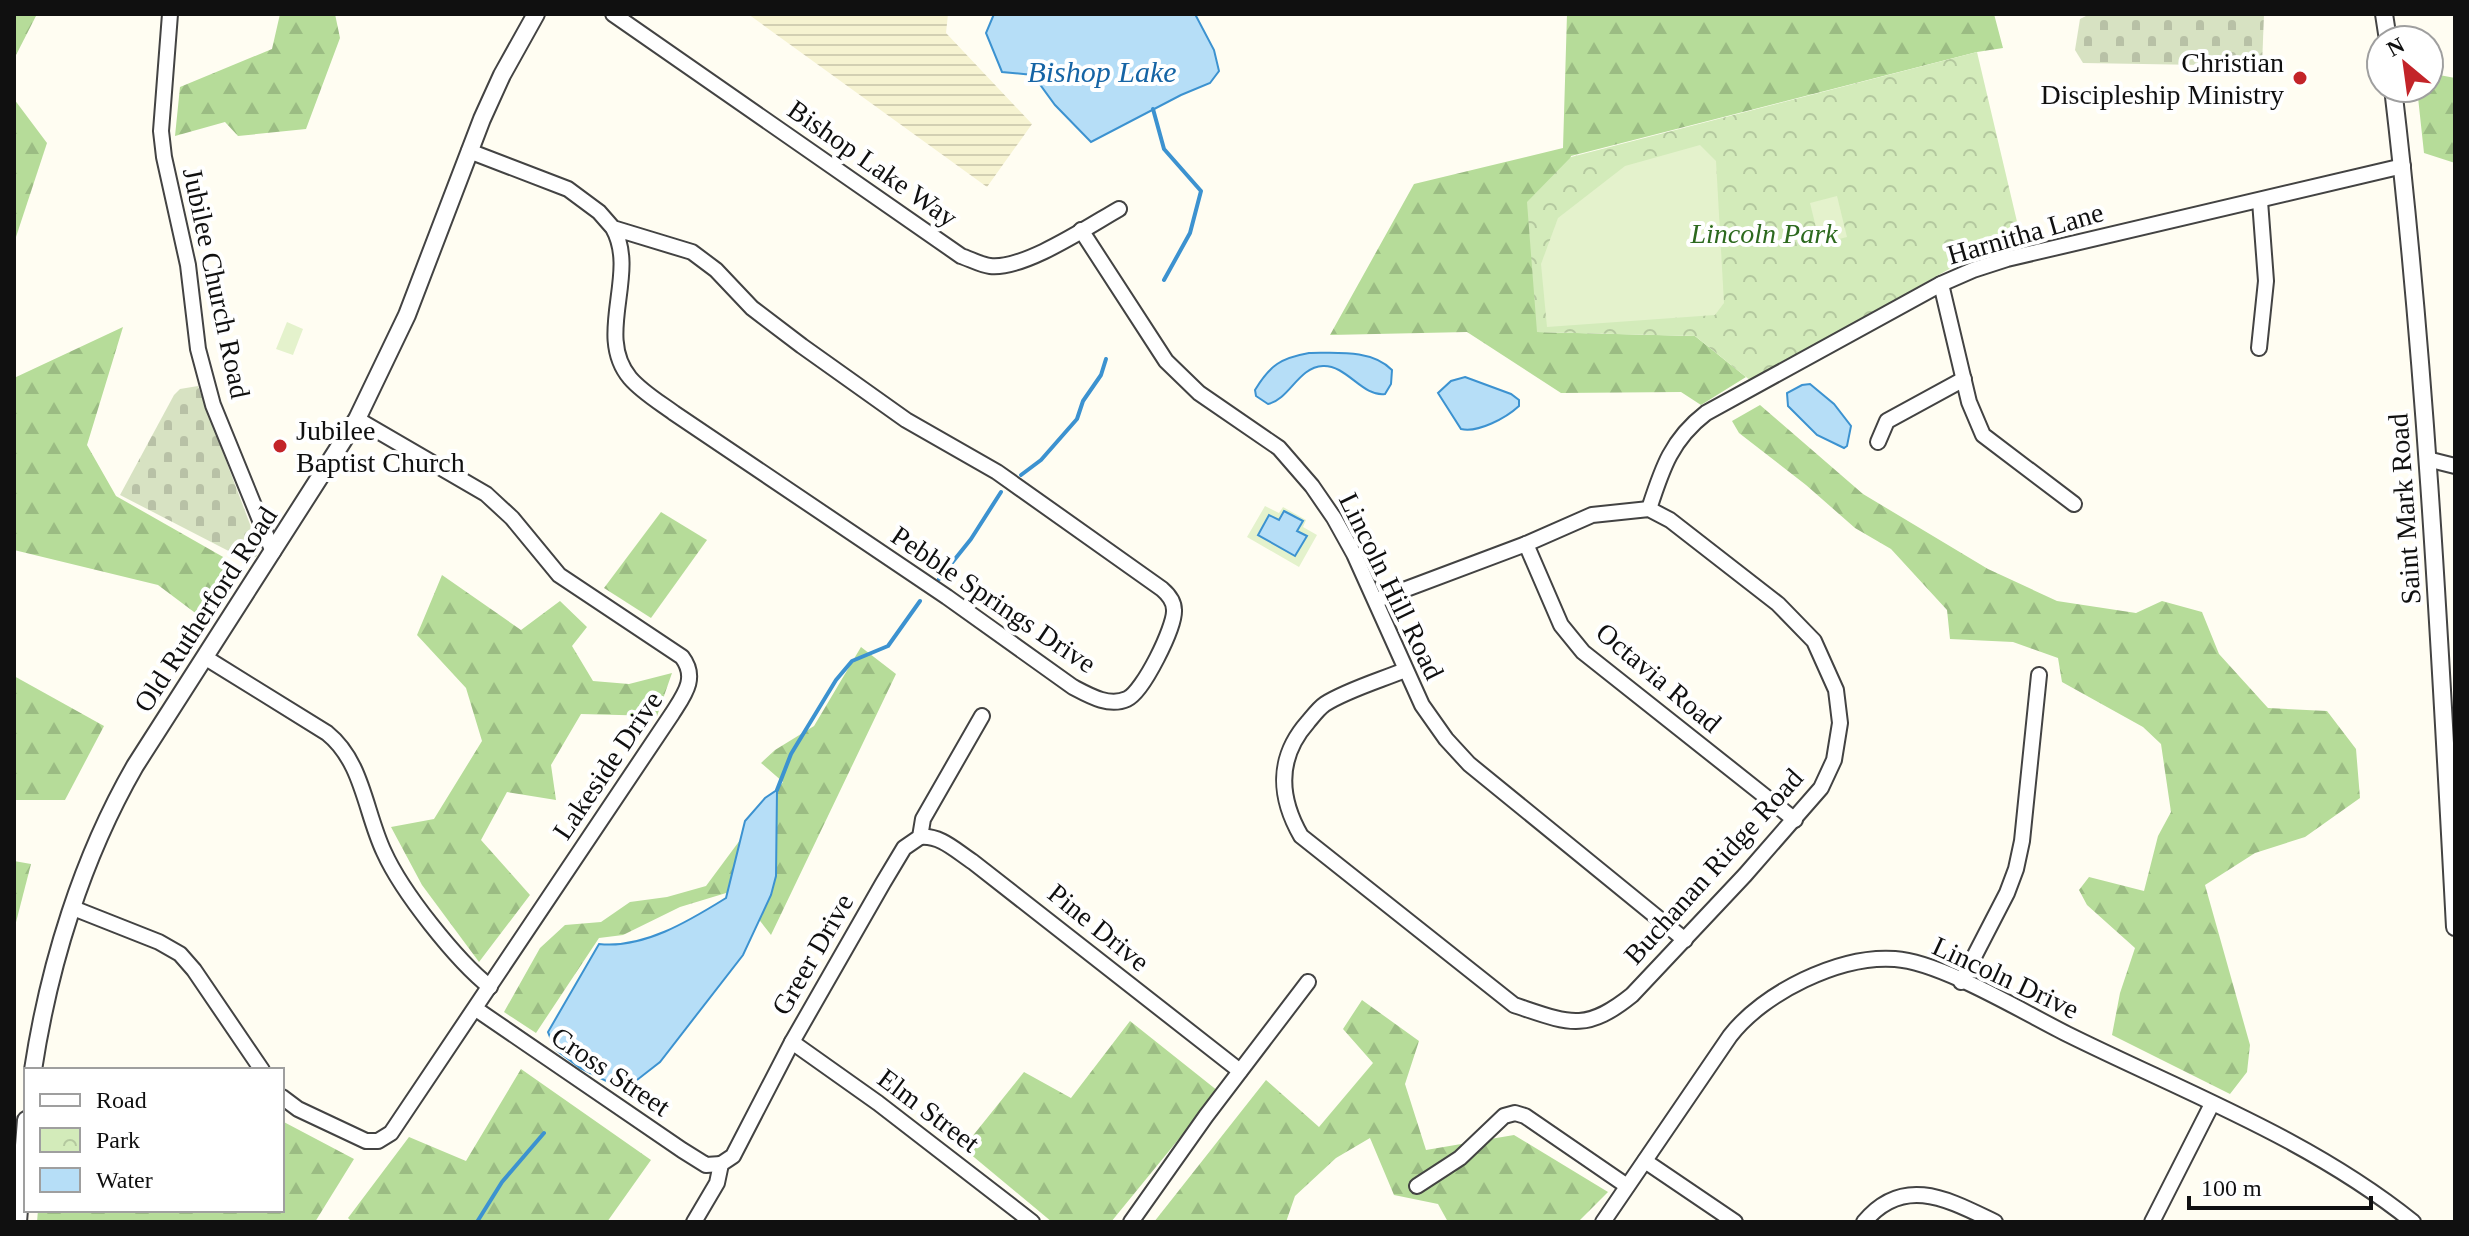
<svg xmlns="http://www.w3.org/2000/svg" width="2469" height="1236" font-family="'Times New Roman',serif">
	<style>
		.farmland { fill: url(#farmland-rules) }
		.forest { fill: url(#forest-firs) }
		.cemetery { fill: url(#cemetery-stones) }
		.park { fill: url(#park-crowns) }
		.pitch { fill: #e4f2cc }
		.water { fill: #b6def7; stroke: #3c92d0; stroke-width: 2 }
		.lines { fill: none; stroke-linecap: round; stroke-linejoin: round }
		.stream { stroke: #3c92d0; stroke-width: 4 }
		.minor-casing { stroke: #434343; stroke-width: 18 }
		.tertiary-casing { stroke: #434343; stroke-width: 20 }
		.minor { stroke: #fff; stroke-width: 14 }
		.tertiary { stroke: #fff; stroke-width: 16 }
		.poi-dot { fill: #c32429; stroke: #fff; stroke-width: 3 }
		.labels { text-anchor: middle; stroke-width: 8; stroke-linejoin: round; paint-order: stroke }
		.poi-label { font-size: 28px; fill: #101010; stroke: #fff; text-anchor: end }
		.street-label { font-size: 28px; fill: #101010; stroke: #fff }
		.park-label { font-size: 28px; font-style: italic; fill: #2c691e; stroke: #fff }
		.water-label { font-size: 30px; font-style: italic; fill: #1564a5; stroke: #fff }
	</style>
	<defs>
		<pattern id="farmland-rules" width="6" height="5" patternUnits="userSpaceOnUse" patternTransform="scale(2)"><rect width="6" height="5" fill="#f6f3d1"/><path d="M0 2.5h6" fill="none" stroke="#d2cfb2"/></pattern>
		<pattern id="forest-firs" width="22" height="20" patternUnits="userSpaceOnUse" patternTransform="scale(2)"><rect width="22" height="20" fill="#b6dc99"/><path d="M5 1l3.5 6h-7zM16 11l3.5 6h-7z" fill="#9bbc83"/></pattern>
		<pattern id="cemetery-stones" width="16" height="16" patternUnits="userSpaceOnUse" patternTransform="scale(2)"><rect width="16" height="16" fill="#d7e2c2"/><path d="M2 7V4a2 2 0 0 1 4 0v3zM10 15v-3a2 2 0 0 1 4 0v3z" fill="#b8c1a6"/></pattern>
		<pattern id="park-crowns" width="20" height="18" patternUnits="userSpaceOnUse" patternTransform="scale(2)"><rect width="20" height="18" fill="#d3ebba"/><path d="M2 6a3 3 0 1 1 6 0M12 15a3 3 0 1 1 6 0" fill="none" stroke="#b4c89f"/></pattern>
	</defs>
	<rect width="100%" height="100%" fill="#fffdf2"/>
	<path class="farmland" d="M748,14H948L946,33L1032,124L987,187Z"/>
	<g class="forest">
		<path d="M14,14H37L14,59Z"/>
		<path d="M280,14H335L340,38L306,129L238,136L225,122L175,136L180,87L272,49Z"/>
		<path d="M1567,14H1994L2003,48L1977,52L1571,156L1537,332L1695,336L1746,377L1701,405L1681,392L1561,393L1467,332L1330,335L1414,184L1563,148Z"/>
		<path d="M2429,73L2455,78V163L2424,153L2417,88H2429Z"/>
		<path d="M14,99L47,143L14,243Z"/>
		<path d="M123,327L87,445L116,496L239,566L198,615L158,585L14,550V378Z"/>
		<path d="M1760,405L1863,494L1988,569L2057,601L2136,613L2162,601L2202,612L2219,654L2268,708L2327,711L2356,749L2360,798L2305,837L2255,853L2205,885L2250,1045L2247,1072L2230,1094L2112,1035L2120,993L2135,948L2087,905L2079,890L2089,877L2144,891L2158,836L2171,812L2161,744L2143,727L2062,682L2058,658L2013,642L1950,639L1947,610L1891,549L1855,528L1806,485L1739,433L1732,421Z"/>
		<path d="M661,512L707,540L651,618L604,588Z"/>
		<path d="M442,575L521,630L560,601L587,627L572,646L593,681L629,684L672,673L657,716L581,714L551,765L556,800L507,792L481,840L530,895L479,962L422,885L391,827L434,819L482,741L466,688L417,635Z"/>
		<path d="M861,647L896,674L771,935L736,890L680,907L623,935L599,938L536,1033L504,1012L540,948L565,925L601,922L630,902L667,897L706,886L783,782L761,763L775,750L814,726Z"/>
		<path d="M14,676L104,726L65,800H14Z"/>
		<path d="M14,861L31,864L14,930Z"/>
		<path d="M1362,1000L1419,1041L1405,1084L1426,1150L1514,1135L1608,1192L1578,1222H1448L1438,1204L1394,1195L1370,1138L1336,1158L1295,1196L1286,1222H1154L1266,1080L1319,1127L1373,1063L1343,1029Z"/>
		<path d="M1130,1021L1218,1091L1111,1222H1052L963,1148L1024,1072L1071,1098Z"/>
		<path d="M521,1069L651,1160L607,1222H352L348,1218L409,1137L466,1161Z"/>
		<path d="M282,1121L354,1159L315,1222H37L38,1210H282Z"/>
	</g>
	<g class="cemetery">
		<path d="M2090,14H2264L2262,66L2083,63L2075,50L2080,19Z"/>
		<path d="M198,386L257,543V556L248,561L120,495L174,395L180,389Z"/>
	</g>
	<path class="park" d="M1977,52L2023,247L1951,268L1751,381L1695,336L1537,332L1527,202L1571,157Z"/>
	<g class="pitch">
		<path d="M1700,145L1716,161L1724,303L1715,315L1547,327L1541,264L1558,218L1625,166Z"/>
		<path d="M1837,196L1847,237L1820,244L1810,203Z"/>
		<path d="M287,322L303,329L293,355L276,349Z"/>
		<path d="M1265,506L1279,513L1283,507L1306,520L1303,527L1317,535L1299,567L1247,537Z"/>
	</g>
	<g class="water">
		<path d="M994,14H1195L1214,50L1219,71L1210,83L1181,95L1091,142L1055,105L1033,75L1002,72L986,33Z"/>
		<path d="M1309,353C1336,353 1372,349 1392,370L1391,384L1385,394C1362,397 1347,365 1323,366C1298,367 1290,399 1268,404L1256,396L1255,390C1270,365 1281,358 1309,353Z"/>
		<path d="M1465,377L1511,394L1519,400V406C1506,418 1478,433 1461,429L1438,393L1451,381Z"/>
		<path d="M1810,384L1834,404L1851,426L1847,446L1844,448L1817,435L1788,406L1787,393L1802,385Z"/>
		<path d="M1284,511L1303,521L1297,531L1307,536L1295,556L1258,535L1269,515L1279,520Z"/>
		<path d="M777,790L776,876L771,895L743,955L660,1062L637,1080L620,1088L580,1068L555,1049L548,1032L599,944C643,949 689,921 726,898L745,821L765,798Z"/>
	</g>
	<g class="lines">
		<g class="stream">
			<path d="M1153,109L1164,149L1201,191L1190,233L1164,280"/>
			<path d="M1021,475L1041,460L1077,419L1083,401L1101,375L1106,359"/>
			<path d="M939,579L971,539L1001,492"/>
			<path d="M777,790L791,754L836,680L852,661L888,646L920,601"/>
			<path d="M477,1222L502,1182L544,1133"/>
		</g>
		<g class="minor-casing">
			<g id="minor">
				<path d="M170,14L161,131L164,157L188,265L198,349L213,405L273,552"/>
				<path d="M613,14L961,256C970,259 981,265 990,266C1024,270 1089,226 1119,209"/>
				<path d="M469,151L568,189L599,212L613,228L692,252L716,270L752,308L802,346L906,420L997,472L1162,589C1169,595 1174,601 1174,610C1175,627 1143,692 1127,699C1109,707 1090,696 1073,687L947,597L674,413C659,402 642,392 630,378C594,335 639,274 613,228"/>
				<path d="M1081,230L1166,361L1199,393L1279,448L1312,486L1334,518L1354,554L1422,705L1446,739L1469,764L1685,940"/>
				<path d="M1941,284L1969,402L1983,435L2074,504"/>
				<path d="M2259,348L2266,281L2260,201"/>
				<path d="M1878,442L1887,421L1964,379"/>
				<path d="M2427,459L2455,466"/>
				<path d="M1649,509C1662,469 1671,440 1706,413L1941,284L1973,270L2007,259L2403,166"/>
				<path d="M1526,544L1561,625L1583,652L1795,820"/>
				<path d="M1377,600L1526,544L1592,515L1649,509L1670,520L1778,604L1814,641L1836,690L1840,723L1834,760L1821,788L1745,875L1632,995C1585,1033 1568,1023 1514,1005L1301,836C1278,796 1277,757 1308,722C1313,716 1319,708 1325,704C1347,690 1381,680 1405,670"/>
				<path d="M206,658L327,733C363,762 365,812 384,852C402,892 456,960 490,987"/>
				<path d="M920,837C941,835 956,851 973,862L1240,1071"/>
				<path d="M73,908L159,942L180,954L194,970L262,1070"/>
				<path d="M1961,982L2007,893L2016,869L2022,841L2039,675"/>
				<path d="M476,1009L682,1150L706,1165L721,1164"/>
				<path d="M792,1042L878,1103L1032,1222"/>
				<path d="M282,1097L298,1109L366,1141H378L391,1133L672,714C684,695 698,678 682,657L559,575L512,518L486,494L357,419"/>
				<path d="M1645,1161L1735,1222"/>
				<path d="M1417,1186L1460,1158L1504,1116L1515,1113L1525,1116L1627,1186"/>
				<path d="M694,1222L717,1183L721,1164L733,1156L792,1042L883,883L904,848L920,837L923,819L982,716"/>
				<path d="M1131,1222L1206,1116L1308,982"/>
				<path d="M1603,1222L1730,1036C1763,993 1839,955 1895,959C1941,962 2023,1012 2067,1034C2184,1092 2310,1139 2413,1222"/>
				<path d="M1864,1222C1904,1174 1949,1200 1995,1222"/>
				<path d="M2152,1222L2212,1104"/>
			</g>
		</g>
		<g class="tertiary-casing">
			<g id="tertiary">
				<path d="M2384,14L2388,40"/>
				<path d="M2393,88C2426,366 2440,647 2455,927"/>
				<path d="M33,1070C49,965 82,858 135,766L357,419L407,315L482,119L502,75L536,14"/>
				<path d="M18,1222L26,1120"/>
			</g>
		</g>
		<use href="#minor" class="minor"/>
		<use href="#tertiary" class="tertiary"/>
	</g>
	<g class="poi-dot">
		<circle cx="2300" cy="78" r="8"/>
		<circle cx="280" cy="446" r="8"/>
	</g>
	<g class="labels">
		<g class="poi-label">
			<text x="2284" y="72">Christian<tspan x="2284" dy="32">Discipleship Ministry</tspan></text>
			<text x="296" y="440" text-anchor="start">Jubilee<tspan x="296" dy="32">Baptist Church</tspan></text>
		</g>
		<g class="street-label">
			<text transform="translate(873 163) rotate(35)" y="10">Bishop Lake Way</text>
			<text transform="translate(2025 233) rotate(-16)" y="10">Harnitha Lane</text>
			<text transform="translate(217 283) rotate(78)" y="10">Jubilee Church Road</text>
			<text transform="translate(2404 509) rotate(-94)" y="10">Saint Mark Road</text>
			<text transform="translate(1392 586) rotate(64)" y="10">Lincoln Hill Road</text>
			<text transform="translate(994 599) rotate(34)" y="10">Pebble Springs Drive</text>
			<text transform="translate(205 609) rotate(-57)" y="10">Old Rutherford Road</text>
			<text transform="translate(1659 677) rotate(40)" y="10">Octavia Road</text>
			<text transform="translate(607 765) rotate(-56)" y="10">Lakeside Drive</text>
			<text transform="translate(1713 866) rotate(-48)" y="10">Buchanan Ridge Road</text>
			<text transform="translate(1099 927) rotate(39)" y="10">Pine Drive</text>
			<text transform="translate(812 954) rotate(-60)" y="10">Greer Drive</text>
			<text transform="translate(2006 977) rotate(25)" y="10">Lincoln Drive</text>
			<text transform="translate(611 1071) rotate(34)" y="10">Cross Street</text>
			<text transform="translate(929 1110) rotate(37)" y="10">Elm Street</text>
		</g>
		<g class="park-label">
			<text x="1764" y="243">Lincoln Park</text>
		</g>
		<g class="water-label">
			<text x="1102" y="82">Bishop Lake</text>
		</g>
	</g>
	<rect width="2469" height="1236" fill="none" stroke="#101010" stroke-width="32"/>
	<rect x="24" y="1068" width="260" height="144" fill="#ffffff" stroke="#9f9f9f" stroke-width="2"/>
	<rect x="40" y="1094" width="40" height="12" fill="#ffffff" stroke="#9f9f9f" stroke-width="2"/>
	<text x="96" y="1108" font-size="24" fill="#101010">Road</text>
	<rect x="40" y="1128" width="40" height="24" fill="url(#park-crowns)" stroke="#9f9f9f" stroke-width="2"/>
	<text x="96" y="1148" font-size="24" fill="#101010">Park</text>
	<rect x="40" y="1168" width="40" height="24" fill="#b6def7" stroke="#9f9f9f" stroke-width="2"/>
	<text x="96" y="1188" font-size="24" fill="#101010">Water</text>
	<g transform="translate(2405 64) rotate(331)"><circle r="38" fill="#ffffff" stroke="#9f9f9f" stroke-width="2"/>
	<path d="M0-6L14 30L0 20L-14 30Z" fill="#c32429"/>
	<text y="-12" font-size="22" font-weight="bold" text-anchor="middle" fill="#101010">N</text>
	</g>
	<path d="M2189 1196v12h182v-12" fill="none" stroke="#101010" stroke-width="4"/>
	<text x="2201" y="1196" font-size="24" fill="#101010" stroke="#ffffff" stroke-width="6" paint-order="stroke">100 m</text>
</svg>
